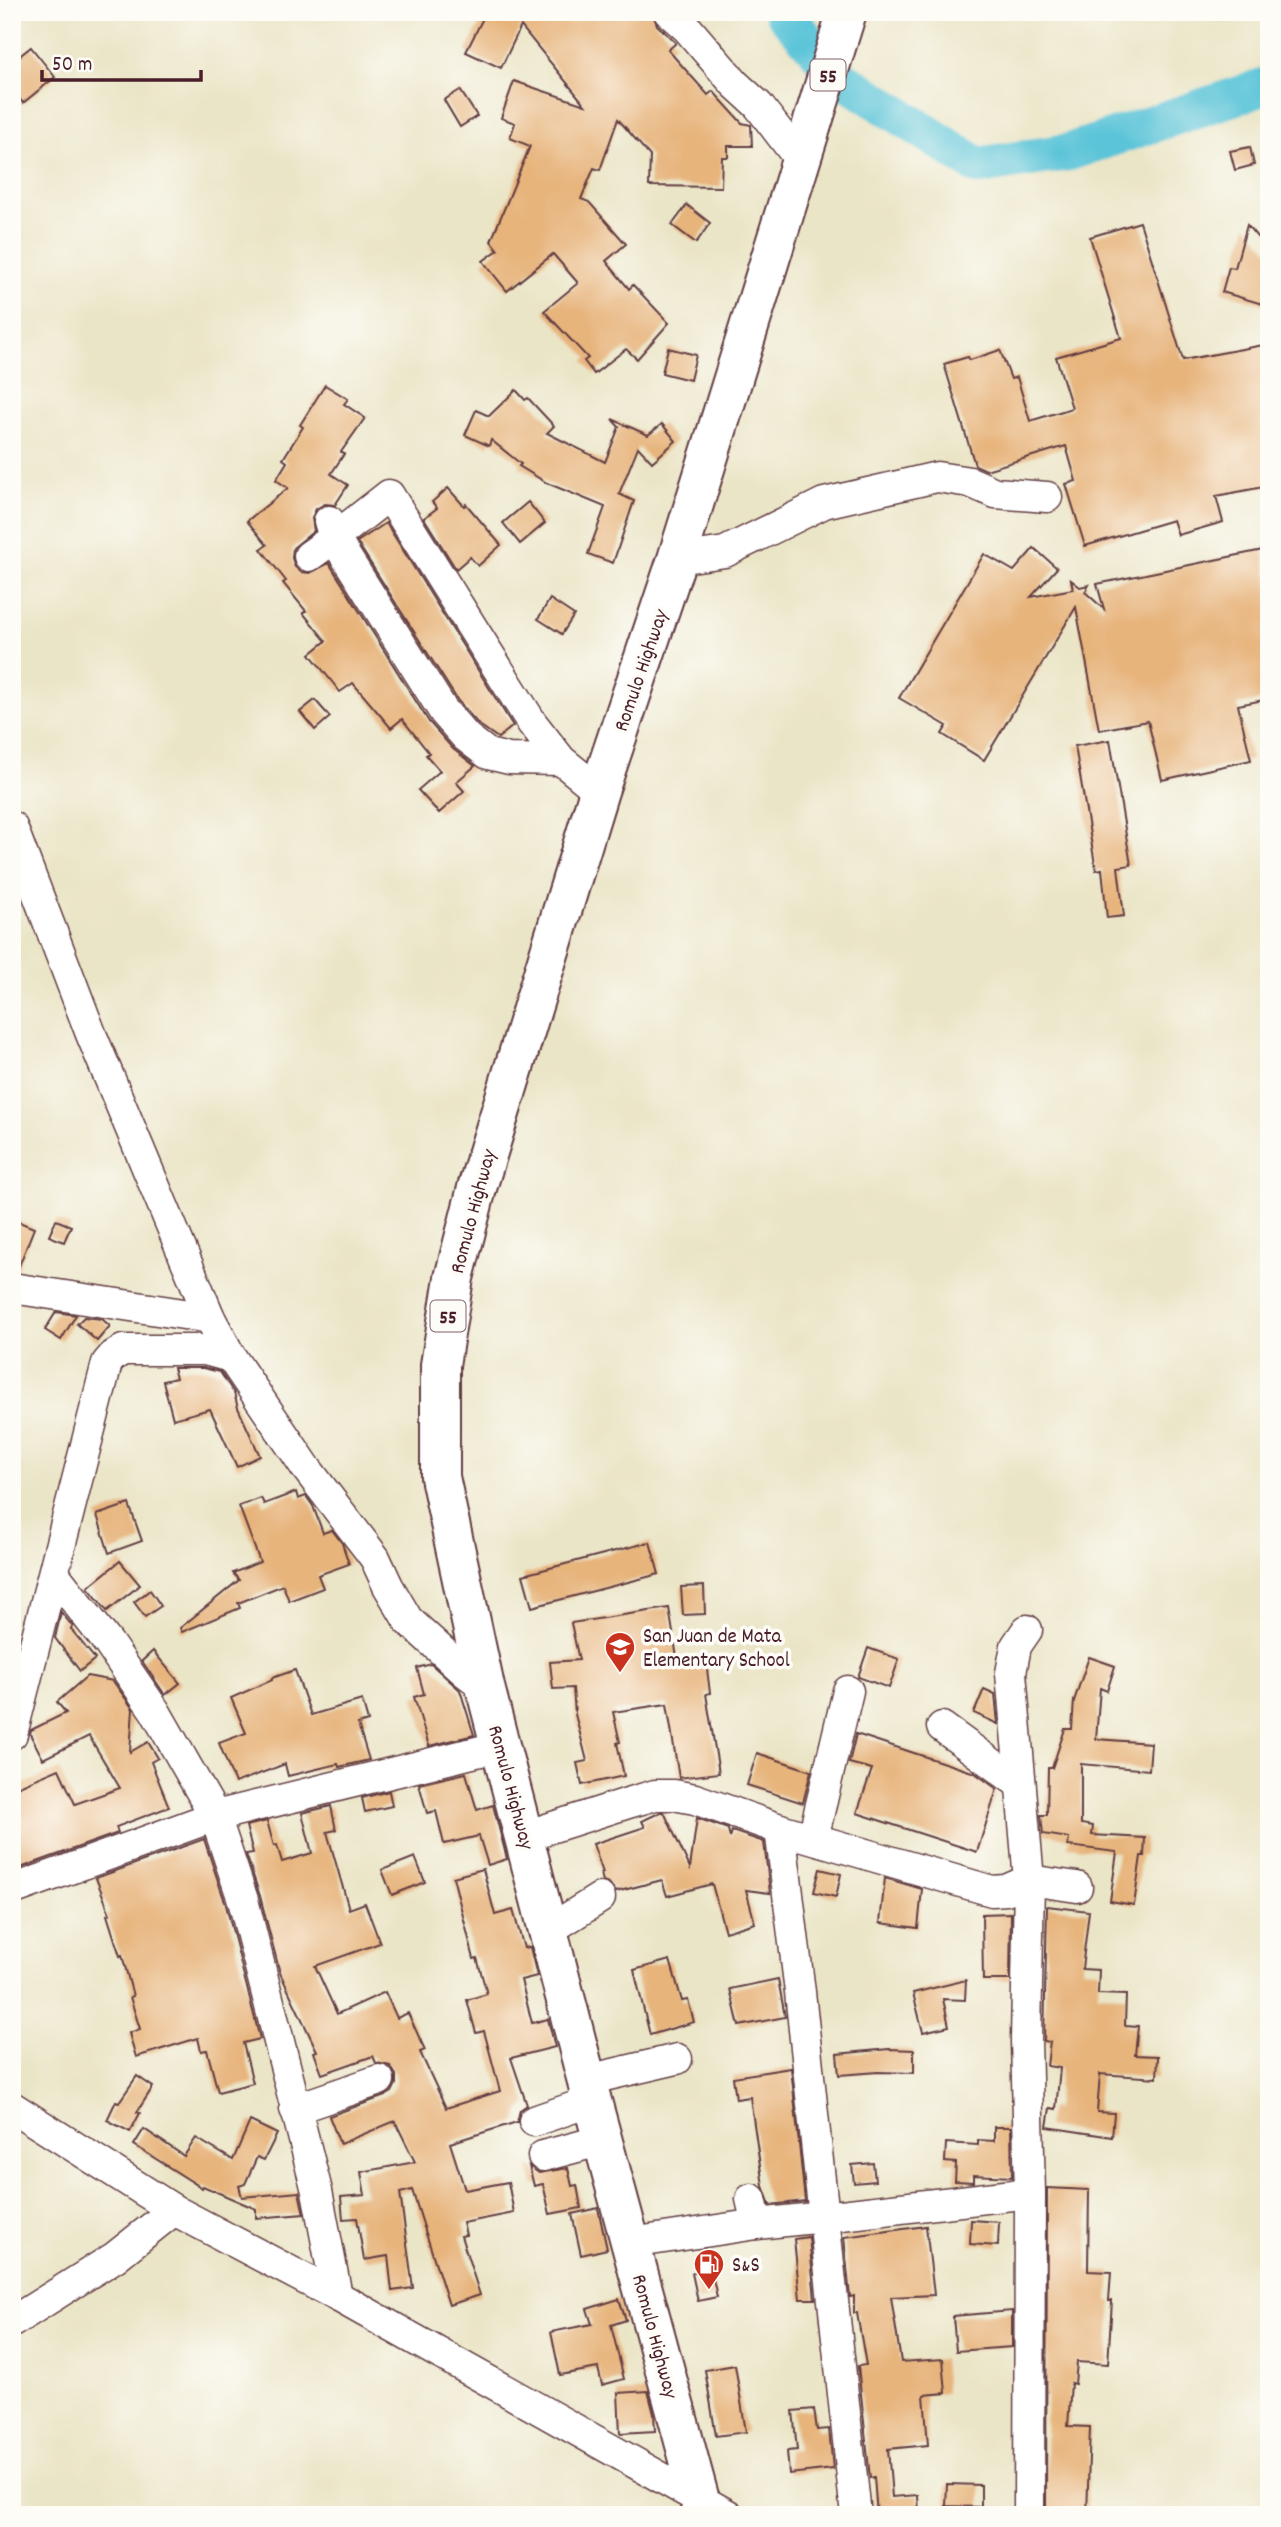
<svg xmlns="http://www.w3.org/2000/svg" width="1281" height="2527" font-family="Dekko,sans-serif">
	<style>
		.lines { fill: none; stroke-linecap: round; stroke-linejoin: round }
		.river { stroke: #5cc4d8; stroke-width: 38 }
		.building { fill: #e7b47b }
		.minor-casing { stroke: #623d42; stroke-width: 33 }
		.highway-casing { stroke: #623d42; stroke-width: 42 }
		.minor { stroke: #fff; stroke-width: 30 }
		.highway { stroke: #fff; stroke-width: 38 }
		.labels { text-anchor: middle; stroke-width: 7; stroke-linejoin: round; paint-order: stroke }
		.shield { fill: #fdfcf7; stroke: #806168; stroke-width: 2 }
		.shield-label { font-size: 19px; font-weight: bold; fill: #4a1f2b }
		.street-label { font-size: 21px; fill: #4a1f2b; stroke: #fdfcf7 }
		.poi-label { font-size: 21px; fill: #4a1f2b; stroke: #fdfcf7; text-anchor: start }
	</style>
	<rect width="100%" height="100%" fill="#fdfcf7"/>
	<filter id="ink" filterUnits="userSpaceOnUse"><feTurbulence type="fractalNoise" baseFrequency=".0143" numOctaves="2"/><feDisplacementMap in="SourceGraphic" scale="14" xChannelSelector="R" yChannelSelector="G"/><feConvolveMatrix kernelMatrix="1 2 1 2 8 2 1 2 1" color-interpolation-filters="sRGB"/></filter>
	<filter id="wash" filterUnits="userSpaceOnUse"><feTurbulence type="fractalNoise" baseFrequency=".00686" numOctaves="4" result="noise"/><feDisplacementMap in="SourceGraphic" scale="28" xChannelSelector="R" yChannelSelector="G"/><feGaussianBlur stdDeviation="1.57" result="paint"/><feColorMatrix in="noise" values="0 0 0 0 0 0 0 0 0 0 0 0 0 0 0 0 0 1.4 0 .05"/><feComposite in="paint" operator="in"/></filter>
	<g filter="url(#wash)">
		<rect width="100%" height="100%" fill="#ebe5c7"/>
		<g class="lines">
			<path class="river" d="M783,12L840,77L978,166L1069,152L1269,85"/>
		</g>
		<g id="blocks">
			<g class="building">
				<path d="M486,12H652L657,25L676,43L668,50L708,95L713,91L742,123L751,125L752,146H728V157H722L721,187L649,186L650,156L618,119L600,170L594,168L581,199L589,202L626,244L606,261L629,289L633,285L669,323L637,359L626,349L594,374L584,361L588,358L544,311L578,283L553,254L507,291L483,261L498,250L491,241L530,146L510,138L515,123L501,118L514,81L585,105L521,26L501,68L466,52Z"/>
				<path d="M31,47L55,77L23,103L12,89V62Z"/>
				<path d="M460,90L477,116L460,127L444,100Z"/>
				<path d="M1250,147L1254,165L1235,170L1230,151Z"/>
				<path d="M687,205L710,223L696,243L672,225Z"/>
				<path d="M1140,222L1183,360L1269,344V486L1216,496L1223,522L1178,535L1173,520L1085,546L1066,484L1076,481L1066,446L986,470L975,465L944,364L968,357L970,360L1000,350L1011,379L1017,377L1030,421L1072,408L1056,357L1121,338L1090,237Z"/>
				<path d="M1247,225L1269,251V306L1222,292L1229,267L1235,268Z"/>
				<path d="M668,348L696,355L690,380L662,373Z"/>
				<path d="M325,385L348,399L344,404L365,418L341,452L344,454L331,474L348,485L335,505L325,504L316,509L312,518L314,531L293,548L292,558L295,567L301,572L310,573L329,563L429,722L453,749L475,766L456,782L464,791L439,813L418,790L440,771L426,755L429,753L402,719L391,728L353,683L340,692L310,654L326,641L303,613L306,611L283,583L286,581L261,549L267,545L247,521L288,488L276,480L287,462L283,459L303,427L300,425Z"/>
				<path d="M516,390L525,400L528,398L554,426L547,433L605,462L619,427L612,419L648,435L662,424L676,441L652,462L638,447L619,494L634,501L613,563L588,554L605,507L547,483L519,466L521,464L491,440L489,446L465,435L476,410L489,416Z"/>
				<path d="M448,488L464,506L466,504L501,545L478,566L470,557L456,569L424,518L437,508L432,502Z"/>
				<path d="M528,502L545,523L520,544L503,523Z"/>
				<path d="M386,523L513,726L498,738L478,724L458,701L357,542Z"/>
				<path d="M1034,548L1057,568L1031,597L1073,589L1071,580L1080,587L1089,585L1085,592L1104,609L1097,584L1263,550L1269,579V699L1238,705L1251,760L1162,780L1148,721L1099,730L1076,607L984,760L942,734L947,726L899,698L984,554L1014,571Z"/>
				<path d="M550,599L574,615L562,634L538,619Z"/>
				<path d="M315,700L330,717L315,730L300,712Z"/>
				<path d="M1110,740L1131,865L1118,867L1124,916L1107,918L1102,869L1096,870L1075,746Z"/>
				<path d="M12,1219L34,1228L17,1271H12Z"/>
				<path d="M56,1220L71,1226L64,1242L49,1236Z"/>
				<path d="M56,1312L76,1315L61,1340L45,1330Z"/>
				<path d="M84,1317L102,1319L110,1326L97,1341L77,1324Z"/>
				<path d="M173,1368H203L220,1372L234,1393L238,1408L260,1456L237,1467L210,1409L173,1419L163,1381L176,1378Z"/>
				<path d="M296,1492L298,1499L306,1496L313,1506L323,1533L332,1530L342,1543L349,1564L318,1575L323,1588L289,1601L283,1585L238,1603L240,1608L182,1632L180,1628L239,1580L233,1573L260,1562L239,1506L261,1498L264,1504Z"/>
				<path d="M129,1504L142,1541L109,1553L97,1515Z"/>
				<path d="M650,1542L659,1574L532,1607L523,1575Z"/>
				<path d="M120,1561L140,1585L107,1611L88,1587Z"/>
				<path d="M704,1586L705,1614L683,1615L681,1587Z"/>
				<path d="M150,1590L161,1606L145,1617L134,1602Z"/>
				<path d="M669,1608L678,1664L706,1661L710,1693L706,1694L719,1773L679,1778L667,1704L613,1712L620,1742L617,1743L624,1776L582,1785L577,1763L587,1761L575,1714L573,1688L553,1689L550,1662L579,1660L571,1623Z"/>
				<path d="M61,1612L73,1627L71,1629L95,1659L80,1671L55,1638Z"/>
				<path d="M868,1648L899,1659L889,1688L858,1677Z"/>
				<path d="M153,1651L180,1683L165,1695L142,1661Z"/>
				<path d="M1089,1657L1115,1666L1107,1691L1100,1688L1096,1739L1151,1743L1149,1770L1081,1764V1824L1093,1826L1092,1835L1145,1838L1144,1856H1141L1134,1905L1110,1901L1117,1852L1068,1846L1069,1838L1043,1834L1041,1815H1047L1048,1768H1052L1065,1729H1072L1074,1701Z"/>
				<path d="M431,1664L460,1690L474,1735L429,1746L414,1697L424,1694L417,1668Z"/>
				<path d="M295,1670L311,1715L362,1700L368,1721L358,1724L369,1760L339,1767L338,1764L288,1776L285,1764L235,1783L219,1743L246,1733L231,1698L272,1680V1678Z"/>
				<path d="M87,1676L113,1681L133,1709L130,1752L148,1742L158,1758L151,1762L169,1807L116,1827L118,1833L12,1871V1789L59,1769L75,1804L120,1788L89,1736L43,1759L30,1734L31,1730L66,1713L57,1702Z"/>
				<path d="M984,1689L995,1694L998,1724L974,1713Z"/>
				<path d="M856,1734L975,1773L997,1789L977,1852L857,1813L872,1769L849,1763Z"/>
				<path d="M757,1753L811,1771L803,1803L747,1785Z"/>
				<path d="M466,1773L477,1810L493,1805L507,1859L488,1865L479,1836L444,1844L436,1811L427,1813L419,1784Z"/>
				<path d="M389,1791L392,1806L365,1812L362,1798Z"/>
				<path d="M331,1806L336,1830L327,1832L349,1909L365,1903L380,1943L315,1966L337,2014L385,1992L397,2018L408,2013L425,2050L420,2052L446,2108L500,2091L484,2031L476,2033L467,2000L487,1994L477,1958L474,1959L453,1877L483,1869L495,1915L513,1910L524,1948L530,1947L537,1976L521,1980L532,2023L548,2019L555,2047L511,2058L527,2105L520,2110L517,2122L450,2143L465,2190L508,2182L514,2213L463,2223L466,2235L461,2236L480,2295L449,2305L412,2190L400,2193L413,2288L392,2291L388,2256L364,2260L357,2218L343,2219L341,2197L365,2195L361,2172L415,2162L395,2121L340,2144L329,2116L385,2096L392,2092L396,2084V2075L390,2066L376,2063L373,2056L322,2074L314,2052L317,2051L280,1973L260,1896L246,1854L253,1853L246,1826L267,1821L274,1846L277,1845L282,1862L312,1853L302,1813Z"/>
				<path d="M661,1812H664L690,1868L697,1818L728,1829L730,1838L732,1831L764,1842L770,1893L746,1890L755,1923L725,1932L712,1884L667,1896L662,1880L616,1892L609,1883L603,1881L601,1874L603,1873L593,1844L645,1827L642,1821Z"/>
				<path d="M204,1839L226,1905L260,2039L243,2043L253,2083L218,2092L207,2050L201,2051L198,2038L136,2057L129,2033L140,2029L130,1997L133,1996L122,1955L120,1956L107,1915L110,1914L96,1878Z"/>
				<path d="M415,1857L425,1882L392,1895L382,1870Z"/>
				<path d="M820,1869L841,1874L836,1897L814,1892Z"/>
				<path d="M885,1878L922,1889L918,1928L880,1923Z"/>
				<path d="M1047,1906L1089,1911L1082,1969L1099,1970L1098,1994L1126,1995L1125,2025L1138,2026L1135,2055L1158,2056L1157,2078L1100,2074L1097,2112L1114,2113L1112,2137L1047,2127L1050,2108L1056,2109L1060,2068L1047,2066L1050,2042L1044,2041Z"/>
				<path d="M1011,1913L1010,1980H983L982,1914Z"/>
				<path d="M670,1960L682,2001L688,2000L694,2022L650,2035L634,1970Z"/>
				<path d="M778,1979L785,2017L739,2026L730,1989Z"/>
				<path d="M966,1980L965,2000L943,1999L949,2026L923,2032L913,1993Z"/>
				<path d="M889,2049L914,2050V2073L878,2072L839,2075L837,2054Z"/>
				<path d="M791,2068L805,2201L770,2205L763,2186L750,2097L736,2099L733,2077Z"/>
				<path d="M137,2076L153,2087L137,2112L140,2113L130,2132L107,2120L116,2101L119,2102Z"/>
				<path d="M250,2121L277,2134L264,2160L257,2157L245,2184L239,2186L242,2197L299,2192L304,2214L256,2218V2209L203,2186L202,2188L134,2145L144,2129L184,2156L196,2138L233,2160Z"/>
				<path d="M994,2127H1011L1012,2177L974,2175V2182L955,2181L956,2163L945,2162L946,2143L978,2145V2140L994,2141Z"/>
				<path d="M873,2163L875,2181L854,2183L852,2165Z"/>
				<path d="M529,2166L539,2173L568,2168L572,2186L577,2185L581,2208L550,2214L543,2184L534,2186Z"/>
				<path d="M1047,2188L1089,2190L1088,2271L1111,2272L1109,2301H1112L1108,2364L1077,2362L1075,2384L1071,2383L1068,2426L1090,2427L1087,2515H1046Z"/>
				<path d="M598,2208L607,2249L581,2255L572,2214Z"/>
				<path d="M971,2220L999,2222L998,2246L970,2244Z"/>
				<path d="M926,2226L934,2295L891,2297L901,2362L943,2359L946,2393L924,2395L928,2445L888,2449L892,2497L918,2495L919,2515H877L874,2477L870,2478L858,2366L866,2365L857,2313H854V2296L850,2297L844,2237Z"/>
				<path d="M809,2237L815,2299H800L794,2239Z"/>
				<path d="M711,2269L717,2297L698,2301L692,2273Z"/>
				<path d="M619,2299L626,2320L611,2325L624,2379L602,2385L598,2368L560,2375L551,2332L592,2324L587,2309Z"/>
				<path d="M1012,2311V2347L956,2351L953,2316Z"/>
				<path d="M735,2365L746,2432L716,2436L705,2370Z"/>
				<path d="M648,2391L654,2414L655,2431L620,2433L618,2393Z"/>
				<path d="M814,2409L817,2430L829,2429L833,2469L789,2474L787,2451L797,2450L793,2411Z"/>
				<path d="M947,2484L981,2485V2507L946,2506Z"/>
			</g>
		</g>
	</g>
	<g filter="url(#ink)">
		<use href="#blocks" fill-opacity="0" stroke="#623d42" stroke-width="2"/>
		<g class="lines">
			<g class="minor-casing">
				<g id="minor">
					<path d="M669,12L687,28L735,84L758,105L801,161"/>
					<path d="M309,556L334,538L329,521"/>
					<path d="M677,559L725,552L824,503L937,477L970,482L995,493L1047,497"/>
					<path d="M561,760L532,723L389,495L334,538L444,712L466,737L488,754L509,759L561,760L599,791"/>
					<path d="M12,827L91,1034L210,1318L231,1357L307,1469L375,1558L388,1586L408,1620L464,1671L485,1687"/>
					<path d="M12,1288L210,1318"/>
					<path d="M55,1575L109,1644L155,1711L215,1816L243,1900L317,2191L337,2296"/>
					<path d="M1027,1630L1016,1646L1011,1673L1029,1880L1026,2040L1030,2193L1029,2515"/>
					<path d="M942,1727L1020,1784"/>
					<path d="M12,1734L107,1363L113,1356L123,1350H205L231,1357"/>
					<path d="M780,1829L800,1992L824,2217L1030,2193"/>
					<path d="M525,1836L628,1803L655,1795H674L695,1799L780,1829L992,1891L1006,1890L1029,1880L1077,1887"/>
					<path d="M813,1838L848,1691"/>
					<path d="M12,1890L215,1816L501,1746"/>
					<path d="M549,1930L600,1898"/>
					<path d="M587,2080L677,2059"/>
					<path d="M12,2107L174,2210L337,2296L728,2515"/>
					<path d="M295,2109L379,2080"/>
					<path d="M534,2121L592,2101"/>
					<path d="M543,2156L603,2140"/>
					<path d="M751,2199L757,2224"/>
					<path d="M631,2243L757,2224L824,2217L856,2515"/>
					<path d="M12,2322L115,2257L174,2210"/>
				</g>
			</g>
			<g class="highway-casing">
				<path id="highway" d="M704,2515L592,2101L485,1687L440,1477V1365L454,1278L477,1188L599,791L677,559L847,12"/>
			</g>
			<use href="#minor" class="minor"/>
			<use href="#highway" class="highway"/>
		</g>
	</g>
	<defs>
		<g id="school-pin" transform="scale(1.575)"><path d="M0 17L-7.5 6A9.5 9.5 0 1 1 7.5 6Z" fill="#c8321e" stroke="#fdfcf7"/><path d="M0-5L7-2L0 1L-7-2ZM-4 1L0 2.5L4 1V4Q0 6-4 4Z" fill="#fff"/></g>
		<g id="fuel-pin" transform="scale(1.575)"><path d="M0 17L-7.5 6A9.5 9.5 0 1 1 7.5 6Z" fill="#c8321e" stroke="#fdfcf7"/><path d="M-5.5-6h7V0h2V4h1.3V-2.5L3-4.5l.8-.8L6-3V5H2.5V1h-1V6h-7ZM-4.2-4.7v3.2H.2V-4.7Z" fill="#fff"/></g>
	</defs>
	<g fill-rule="evenodd">
		<use href="#school-pin" x="620" y="1647"/>
		<use href="#fuel-pin" x="709" y="2264"/>
	</g>
	<g class="labels">
		<g class="shield">
			<rect x="810.5" y="59.5" width="35" height="31" rx="5"/>
			<rect x="430.5" y="1300.5" width="35" height="31" rx="5"/>
		</g>
		<g class="shield-label">
			<text x="828" y="82">55</text>
			<text x="448" y="1323">55</text>
		</g>
		<g class="street-label">
			<text transform="translate(640 670) rotate(-71)" y="7">Romulo Highway</text>
			<text transform="translate(472 1211) rotate(-75)" y="7">Romulo Highway</text>
			<text transform="translate(512 1787) rotate(75)" y="7">Romulo Highway</text>
			<text transform="translate(656 2336) rotate(75)" y="7">Romulo Highway</text>
		</g>
		<g class="poi-label">
			<text x="643" y="1642">San Juan de Mata<tspan x="643" dy="24">Elementary School</tspan></text>
			<text x="732" y="2271">S&amp;S</text>
		</g>
	</g>
	<rect width="1281" height="2527" fill="none" stroke="#fdfcf7" stroke-width="42"/>
	<path d="M42 70v10h159v-10" fill="none" stroke="#4a1f2b" stroke-width="3.5"/>
	<text x="52" y="70" font-size="21" fill="#4a1f2b" stroke="#fdfcf7" stroke-width="5" paint-order="stroke">50 m</text>
</svg>
